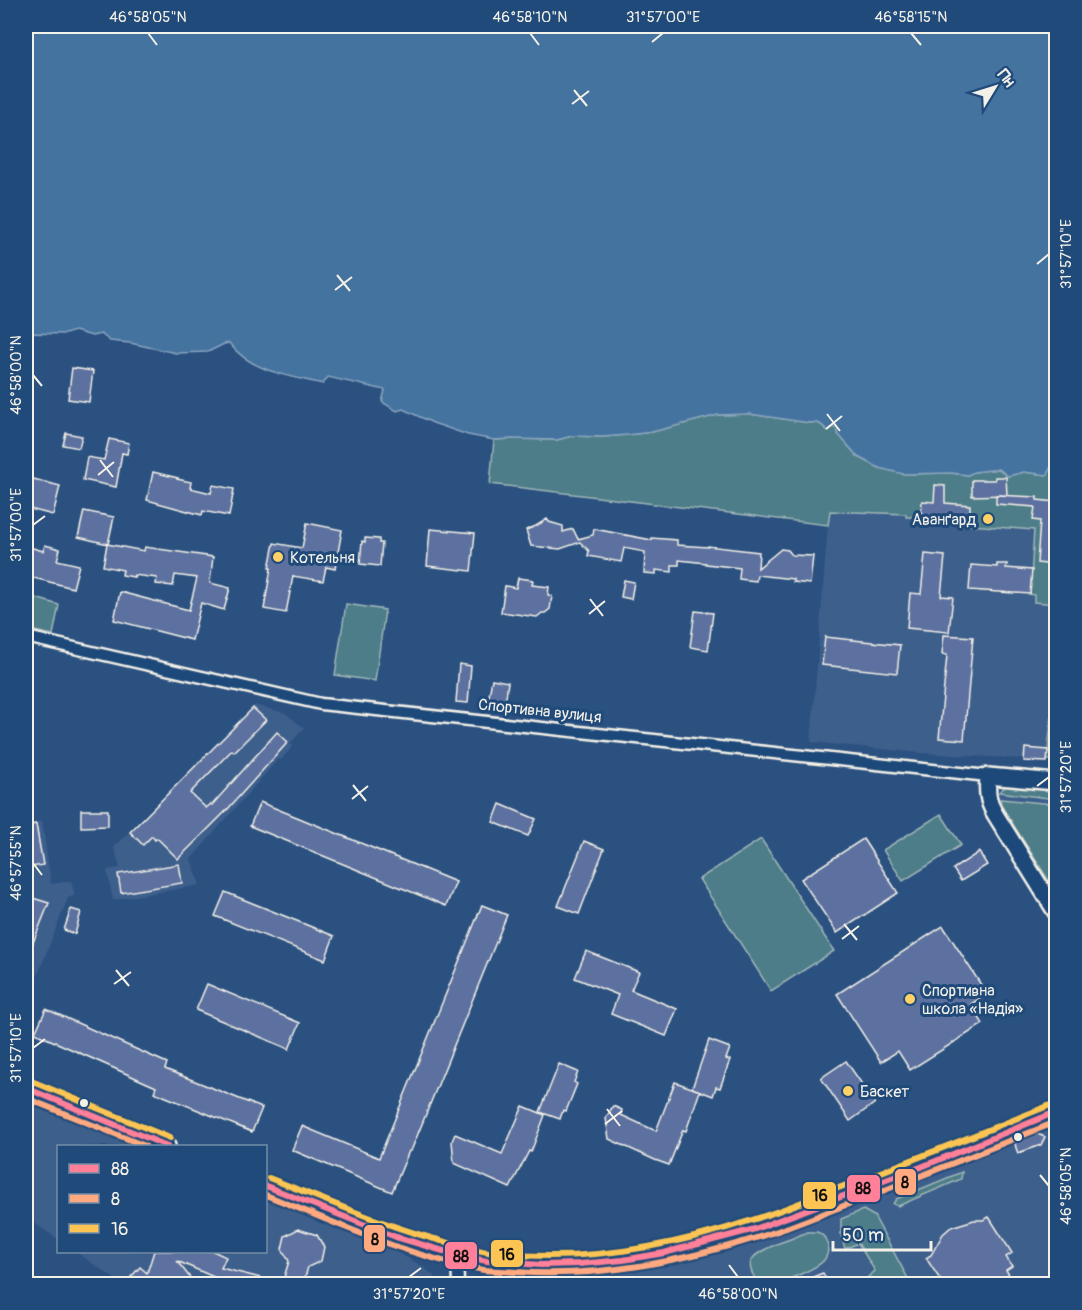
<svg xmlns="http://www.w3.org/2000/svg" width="1082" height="1310" font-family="Pangolin,sans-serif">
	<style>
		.built { fill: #3e5e8c }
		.green { fill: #4d7d88; stroke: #a0b7b8; stroke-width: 1.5 }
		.water { fill: #4473a0; stroke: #8aa5bd; stroke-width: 1.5 }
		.building { fill: #5c719f; stroke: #f4f1e8; stroke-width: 1.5 }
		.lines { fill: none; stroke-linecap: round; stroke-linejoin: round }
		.street-casing { stroke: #f4f1e8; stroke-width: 15 }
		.secondary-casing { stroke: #f4f1e8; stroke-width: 20 }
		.street { stroke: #1f4a7a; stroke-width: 10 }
		.secondary { stroke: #1f4a7a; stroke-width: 15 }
		.bus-1-casing { stroke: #1f4a7a; stroke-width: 10 }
		.bus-2-casing { stroke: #1f4a7a; stroke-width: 10 }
		.bus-3-casing { stroke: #1f4a7a; stroke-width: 10 }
		.bus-1 { stroke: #ff8098; stroke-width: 6 }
		.bus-2 { stroke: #ffa980; stroke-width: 6 }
		.bus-3 { stroke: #fcc553; stroke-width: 6 }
		.ticks { fill: none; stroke: #f4f1e8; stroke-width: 2 }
		.poi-dot { fill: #ffd166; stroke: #1f4a7a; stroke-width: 2 }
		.bus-dot { fill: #f4f1e8; stroke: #1f4a7a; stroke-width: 2 }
		.labels { text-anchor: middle; stroke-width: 6; stroke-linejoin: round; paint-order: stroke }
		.poi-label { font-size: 16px; fill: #f4f1e8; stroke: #1f4a7a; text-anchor: start }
		.street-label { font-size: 16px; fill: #f4f1e8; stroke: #1f4a7a }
		.line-badge { stroke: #1f4a7a; stroke-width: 2 }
		.pale-badge-label { font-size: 16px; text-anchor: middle; font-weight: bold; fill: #111 }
		.neatline { fill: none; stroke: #f4f1e8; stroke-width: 2 }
		.ticks-label { font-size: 15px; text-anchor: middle; fill: #f4f1e8 }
	</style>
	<rect width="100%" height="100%" fill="#2b5181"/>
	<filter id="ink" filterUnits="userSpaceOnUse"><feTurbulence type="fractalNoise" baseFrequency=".0167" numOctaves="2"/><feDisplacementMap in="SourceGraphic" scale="12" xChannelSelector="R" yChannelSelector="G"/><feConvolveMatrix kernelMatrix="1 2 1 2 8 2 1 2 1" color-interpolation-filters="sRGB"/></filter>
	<g filter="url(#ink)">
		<g class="built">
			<path d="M829,511L906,514L907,517H919L920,521L1034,530V602L1056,604V675L1047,763L1024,761V759L920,753L811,742Z"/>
			<path d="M255,705L285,713L304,728L290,744L293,746L281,760L279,758L191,859L200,885L113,900L107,870L120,868L114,847Z"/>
			<path d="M1015,785L1056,789V899L996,802L999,791L1006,786Z"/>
			<path d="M42,821L51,884L71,881L75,895L68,898L26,1005V824Z"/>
			<path d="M26,1103L135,1146H58V1239L26,1218Z"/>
			<path d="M1056,1124V1284H475L478,1279L485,1273L495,1271L569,1275L640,1270L702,1257L759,1242Z"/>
			<path d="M266,1199L393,1250L422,1266L432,1274L441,1284H122L76,1252H266Z"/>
		</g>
		<g class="green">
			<path d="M750,414L810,423C818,421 822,425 828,431L833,427L838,429V434L858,457L903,474L951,473L968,475L973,472L999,469L1002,472L1008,476L1024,472L1047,475L1050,468L1056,469V604L1034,602V595L1030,594L1034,530L919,521V517H906V514L830,511L828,525L490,484L494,440L512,439L557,440L572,436L603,437L627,435L652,432L718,415Z"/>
			<path d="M26,595L59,605L53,635L26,629Z"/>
			<path d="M346,604L385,610L375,681L335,675Z"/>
			<path d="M1056,675V760H1047L1048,750Z"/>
			<path d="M1015,785L1040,788L1056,797V799L999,792L1006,786Z"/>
			<path d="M1000,799L1053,804L1056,808V892L1002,807Z"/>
			<path d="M941,814L961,845L903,881L883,850Z"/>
			<path d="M761,839L834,951L771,991L699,879Z"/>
			<path d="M962,1172L961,1179L898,1206L893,1204L896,1199Z"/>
			<path d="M863,1210L874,1216L911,1284H860L875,1271L858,1243L845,1249L841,1234V1219Z"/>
			<path d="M807,1232C809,1232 815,1232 817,1232C828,1236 831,1251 824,1260C818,1268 784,1282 773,1284C769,1285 763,1284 759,1283C738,1259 759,1252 779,1243C789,1240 798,1236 807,1232Z"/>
		</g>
		<path class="water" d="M26,26H1056V469L1050,468L1048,475L1024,472L1008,476L999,469L974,472L968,475L951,473L903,474L879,468L858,457L838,434L837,429L833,427L828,431C822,425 818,421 810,423L750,414L718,415L652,432L627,435L603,437L572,436L557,440L512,439L494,440L468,435L433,423L403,409L397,411L382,402L385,390L328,377L323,384C290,376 251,372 229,343L224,344L208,352L176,353L130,343L110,341L101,334L92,336L75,331L65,334L26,333Z"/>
		<g class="building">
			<path d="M72,368L93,371L89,402L68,399Z"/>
			<path d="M66,433L82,436L79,448L63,445Z"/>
			<path d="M109,439L129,443L127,454L122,453L116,487L83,480L87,457L104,460Z"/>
			<path d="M153,472L178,478L177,479L191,482L190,488L211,493L213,485L234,489L229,516L203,511L202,515L147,500Z"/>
			<path d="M26,477L60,486L53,515L26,508Z"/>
			<path d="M995,477H1006L1007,495L972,496V480H995Z"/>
			<path d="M935,485L945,486V503L970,505V519L921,516L922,501L934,502Z"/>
			<path d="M996,495L1037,497V500L1056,502V565L1037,563L1040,521L1033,520L1035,507L996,504Z"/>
			<path d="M84,511L114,517L108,544L78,537Z"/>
			<path d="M547,519L549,522L563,526V532L573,529L578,539L593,535L594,529L652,540V538L677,540V545L708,547V546L759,552L758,568L781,549L788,550L792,555L813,556L810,584L793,582V579L757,575L756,581L739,579L740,568L706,564V563L679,560V565H672V572L656,570V574L644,573L645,552L624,548L621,562L588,556L589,551L580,542L560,549L531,546L526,530L536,526Z"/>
			<path d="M307,523L342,530L335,569L326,567L323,581L293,576L286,613L264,609L271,568H269L274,543L302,548Z"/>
			<path d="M430,529L475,533L471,571L427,566Z"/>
			<path d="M365,538L379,539V543H382L380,566L360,564L362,541L365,542Z"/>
			<path d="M107,544L144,551L145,547L213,557L210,583L230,588L224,610L201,603L192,640L114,620L120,592L189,610L197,578L175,575L173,586L156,584L157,578L134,575V577L122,575L123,570L103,566Z"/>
			<path d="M45,545L60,549L57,560L79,565L73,588L26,576V546L43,551Z"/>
			<path d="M925,554L945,556L941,596L953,597L949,632L907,628L910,593L921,594Z"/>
			<path d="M997,564H1007L1006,568L1032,570L1030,594L969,590L971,565L997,567Z"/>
			<path d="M518,578L533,580L532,585L549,587L548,595L552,596L550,609L545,613H542L537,617L501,612L505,586L516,588Z"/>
			<path d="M624,580L634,582L631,599L621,597Z"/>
			<path d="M695,611L713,613L708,650L690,647Z"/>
			<path d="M944,635L973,637L964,740L939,738L947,655L942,654Z"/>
			<path d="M825,637L900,645L897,673L822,665Z"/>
			<path d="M459,664L471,666L468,703L456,702Z"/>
			<path d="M492,679L508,682L505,705L488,702Z"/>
			<path d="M253,708L266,720L234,752L232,750L190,793L206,808L211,804L212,805L277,732L288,742L227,810L178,859L157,838L155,840L152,836L143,845L130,832Z"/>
			<path d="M1025,748L1048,750L1047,762L1024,761Z"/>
			<path d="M260,802L456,882L446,906L250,826Z"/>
			<path d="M500,804L536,819L528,836L493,822Z"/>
			<path d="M81,810H108V826L81,827Z"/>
			<path d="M36,824L43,865L26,868V826Z"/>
			<path d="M863,839L898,893L837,933L801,879Z"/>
			<path d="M584,841L604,849L579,914L558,906Z"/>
			<path d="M979,852L987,865L961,881L953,869Z"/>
			<path d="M179,864L182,883L121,893L118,874Z"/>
			<path d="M225,892L334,936L325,960L215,916Z"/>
			<path d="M26,896L49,903L26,960Z"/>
			<path d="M482,905L507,915L411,1151H409L392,1192L292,1150L302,1126L379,1158Z"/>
			<path d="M71,909L81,912L75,934L64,930Z"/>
			<path d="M943,926L987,994L971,1004L983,1024L910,1070L898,1051L881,1062L837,994Z"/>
			<path d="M586,951L639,972L631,990L677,1009L666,1036L611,1014L618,995L575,978Z"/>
			<path d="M207,984L300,1023L289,1049L196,1010Z"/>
			<path d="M46,1009L167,1063L165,1069L262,1108L252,1132L154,1092L156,1087L35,1033Z"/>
			<path d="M709,1040L730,1048L726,1059L730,1060L720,1088L716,1087L713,1096L692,1088Z"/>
			<path d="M846,1061L875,1103L850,1121L821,1078Z"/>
			<path d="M559,1064L578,1072L574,1082L577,1084L566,1111L563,1110L560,1119L540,1112Z"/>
			<path d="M675,1082L700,1091L686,1131L683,1130L669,1165L655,1160L609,1139L606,1118L613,1106L622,1110L621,1115L656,1131Z"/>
			<path d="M523,1106L545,1115L531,1152L529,1151L510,1188L454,1163L452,1141L455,1134L502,1154Z"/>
			<path d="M1037,1134L1045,1137L1041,1145L1018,1153L1016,1148L1015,1143Z"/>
			<path d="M989,1217L1012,1253L1006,1257L1012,1266L1006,1270L1015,1284H943L926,1258L931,1255L943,1234L951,1227L974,1220H983Z"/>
			<path d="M298,1229L317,1235L324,1247L321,1261L308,1267L303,1284H282L289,1261L282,1249L285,1236Z"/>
			<path d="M154,1251H213L226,1257L221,1268L273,1281V1284H243L223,1279V1281L177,1261L195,1284H140L131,1277L140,1267L147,1273Z"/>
			<path d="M823,1273L828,1284H795Z"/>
		</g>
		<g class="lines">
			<g class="street-casing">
				<g id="street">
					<path d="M26,637L321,704L988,776"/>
					<path d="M457,1255L458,1284"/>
				</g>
			</g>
			<g class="secondary-casing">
				<g id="secondary">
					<path d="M1056,782L988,776C987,791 987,801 995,814L1056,912"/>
					<path d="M26,1088L167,1146"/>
					<path d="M266,1186L396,1237L457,1255L487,1261L541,1265L579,1264L623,1260L664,1253L708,1242L755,1229L921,1167L1056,1112"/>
				</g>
			</g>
			<use href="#street" class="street"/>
			<use href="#secondary" class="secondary"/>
			<g class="bus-1-casing">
				<g id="bus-1">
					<path d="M26,1088L167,1146"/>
					<path d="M266,1186L396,1237L457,1255L487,1261L541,1265L579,1264L623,1260L664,1253L755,1229L921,1167L1056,1112"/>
				</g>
			</g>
			<g class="bus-2-casing">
				<g id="bus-2">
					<path d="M26,1098L145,1146"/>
					<path d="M266,1195C336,1223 408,1257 484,1270C494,1271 505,1271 516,1272C598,1278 678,1262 756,1238C787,1229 816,1216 846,1205C917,1178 986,1150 1056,1122"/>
				</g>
			</g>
			<g class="bus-3-casing">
				<g id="bus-3">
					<path d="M29,1080L170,1138"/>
					<path d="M269,1178C323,1199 376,1222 431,1238C450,1243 469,1249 488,1252C576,1264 668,1248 752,1220C782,1211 812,1198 841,1187C912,1161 982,1132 1053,1104"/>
				</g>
			</g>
			<use href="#bus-1" class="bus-1"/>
			<use href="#bus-2" class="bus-2"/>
			<use href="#bus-3" class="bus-3"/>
		</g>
	</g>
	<path class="ticks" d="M148,33L157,45M530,33L539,45M911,33L921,45M652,42L663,33M574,90L587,106M572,104L589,91M1037,264L1049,254M337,275L350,291M335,290L352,277M33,375L42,386M827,414L840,431M826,429L842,416M100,460L113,477M98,475L114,462M33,525L45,516M590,599L603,616M589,614L605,601M353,785L366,801M1037,786L1049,777M352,799L368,786M33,863L42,875M844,924L857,940M842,939L859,926M116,970L129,986M114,984L131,972M33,1048L45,1039M607,1109L620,1126M605,1124L622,1111M1040,1175L1049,1186M729,1265L738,1277M409,1277L421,1268"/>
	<g class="poi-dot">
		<circle cx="988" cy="519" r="6"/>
		<circle cx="278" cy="557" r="6"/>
		<circle cx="910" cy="999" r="6"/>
		<circle cx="848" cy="1091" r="6"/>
	</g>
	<g class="bus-dot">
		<circle cx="84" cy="1103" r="5"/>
		<circle cx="1018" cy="1137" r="5"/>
	</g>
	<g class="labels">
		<g class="poi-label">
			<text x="976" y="525" text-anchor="end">Аванґард</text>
			<text x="290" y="563">Котельня</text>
			<text x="922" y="996">Спортивна<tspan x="922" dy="18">школа «Надія»</tspan></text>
			<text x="860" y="1097">Баскет</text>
		</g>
		<g class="street-label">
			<text transform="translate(540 710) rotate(6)" y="6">Спортивна вулиця</text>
		</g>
	</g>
	<g class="line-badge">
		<rect x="894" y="1168" width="23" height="28" rx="6" fill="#ffa980"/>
		<rect x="846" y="1174" width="35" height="29" rx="6" fill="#ff8098"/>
		<rect x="802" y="1181" width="35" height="29" rx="6" fill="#fcc553"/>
		<rect x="363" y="1224" width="23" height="29" rx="6" fill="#ffa980"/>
		<rect x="490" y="1239" width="34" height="29" rx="6" fill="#fcc553"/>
		<rect x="444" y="1241" width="34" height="29" rx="6" fill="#ff8098"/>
	</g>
	<g class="pale-badge-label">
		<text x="905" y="1188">8</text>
		<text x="863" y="1194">88</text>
		<text x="820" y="1201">16</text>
		<text x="375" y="1245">8</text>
		<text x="507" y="1260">16</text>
		<text x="461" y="1262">88</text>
	</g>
	<rect width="1082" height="1310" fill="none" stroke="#1f4a7a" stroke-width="66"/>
	<rect x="57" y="1145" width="210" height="108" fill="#1f4a7a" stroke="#748da6" stroke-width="1.5"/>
	<rect x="69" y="1164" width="30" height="9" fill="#ff8098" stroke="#748da6" stroke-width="1.5"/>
	<text x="111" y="1175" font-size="18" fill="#f4f1e8">88</text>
	<rect x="69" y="1194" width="30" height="9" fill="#ffa980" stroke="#748da6" stroke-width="1.5"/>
	<text x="111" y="1205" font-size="18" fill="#f4f1e8">8</text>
	<rect x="69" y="1224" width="30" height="9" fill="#fcc553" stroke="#748da6" stroke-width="1.5"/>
	<text x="111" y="1235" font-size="18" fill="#f4f1e8">16</text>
	<g transform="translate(995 87) rotate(52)" stroke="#1f4a7a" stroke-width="4.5" paint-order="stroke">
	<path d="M0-4.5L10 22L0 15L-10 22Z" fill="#f4f1e8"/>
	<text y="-9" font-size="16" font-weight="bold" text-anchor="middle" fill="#f4f1e8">Пн</text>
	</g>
	<path d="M833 1241v9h98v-9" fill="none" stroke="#f4f1e8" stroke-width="3"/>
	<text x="842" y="1241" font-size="18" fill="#f4f1e8" stroke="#1f4a7a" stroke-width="4.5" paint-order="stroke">50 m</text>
	<rect x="33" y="33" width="1016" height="1244" class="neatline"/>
	<g class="ticks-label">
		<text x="148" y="22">46°58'05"N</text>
		<text x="530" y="22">46°58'10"N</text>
		<text x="663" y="22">31°57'00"E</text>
		<text x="911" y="22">46°58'15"N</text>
		<text transform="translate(1066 254) rotate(-90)" y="5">31°57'10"E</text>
		<text transform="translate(16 375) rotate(-90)" y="5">46°58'00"N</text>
		<text transform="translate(16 525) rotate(-90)" y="5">31°57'00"E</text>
		<text transform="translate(1066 777) rotate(-90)" y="5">31°57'20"E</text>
		<text transform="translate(16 863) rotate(-90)" y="5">46°57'55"N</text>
		<text transform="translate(16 1048) rotate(-90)" y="5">31°57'10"E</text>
		<text transform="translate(1066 1186) rotate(-90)" y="5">46°58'05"N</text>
		<text x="409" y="1299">31°57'20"E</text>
		<text x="738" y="1299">46°58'00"N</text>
	</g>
</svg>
